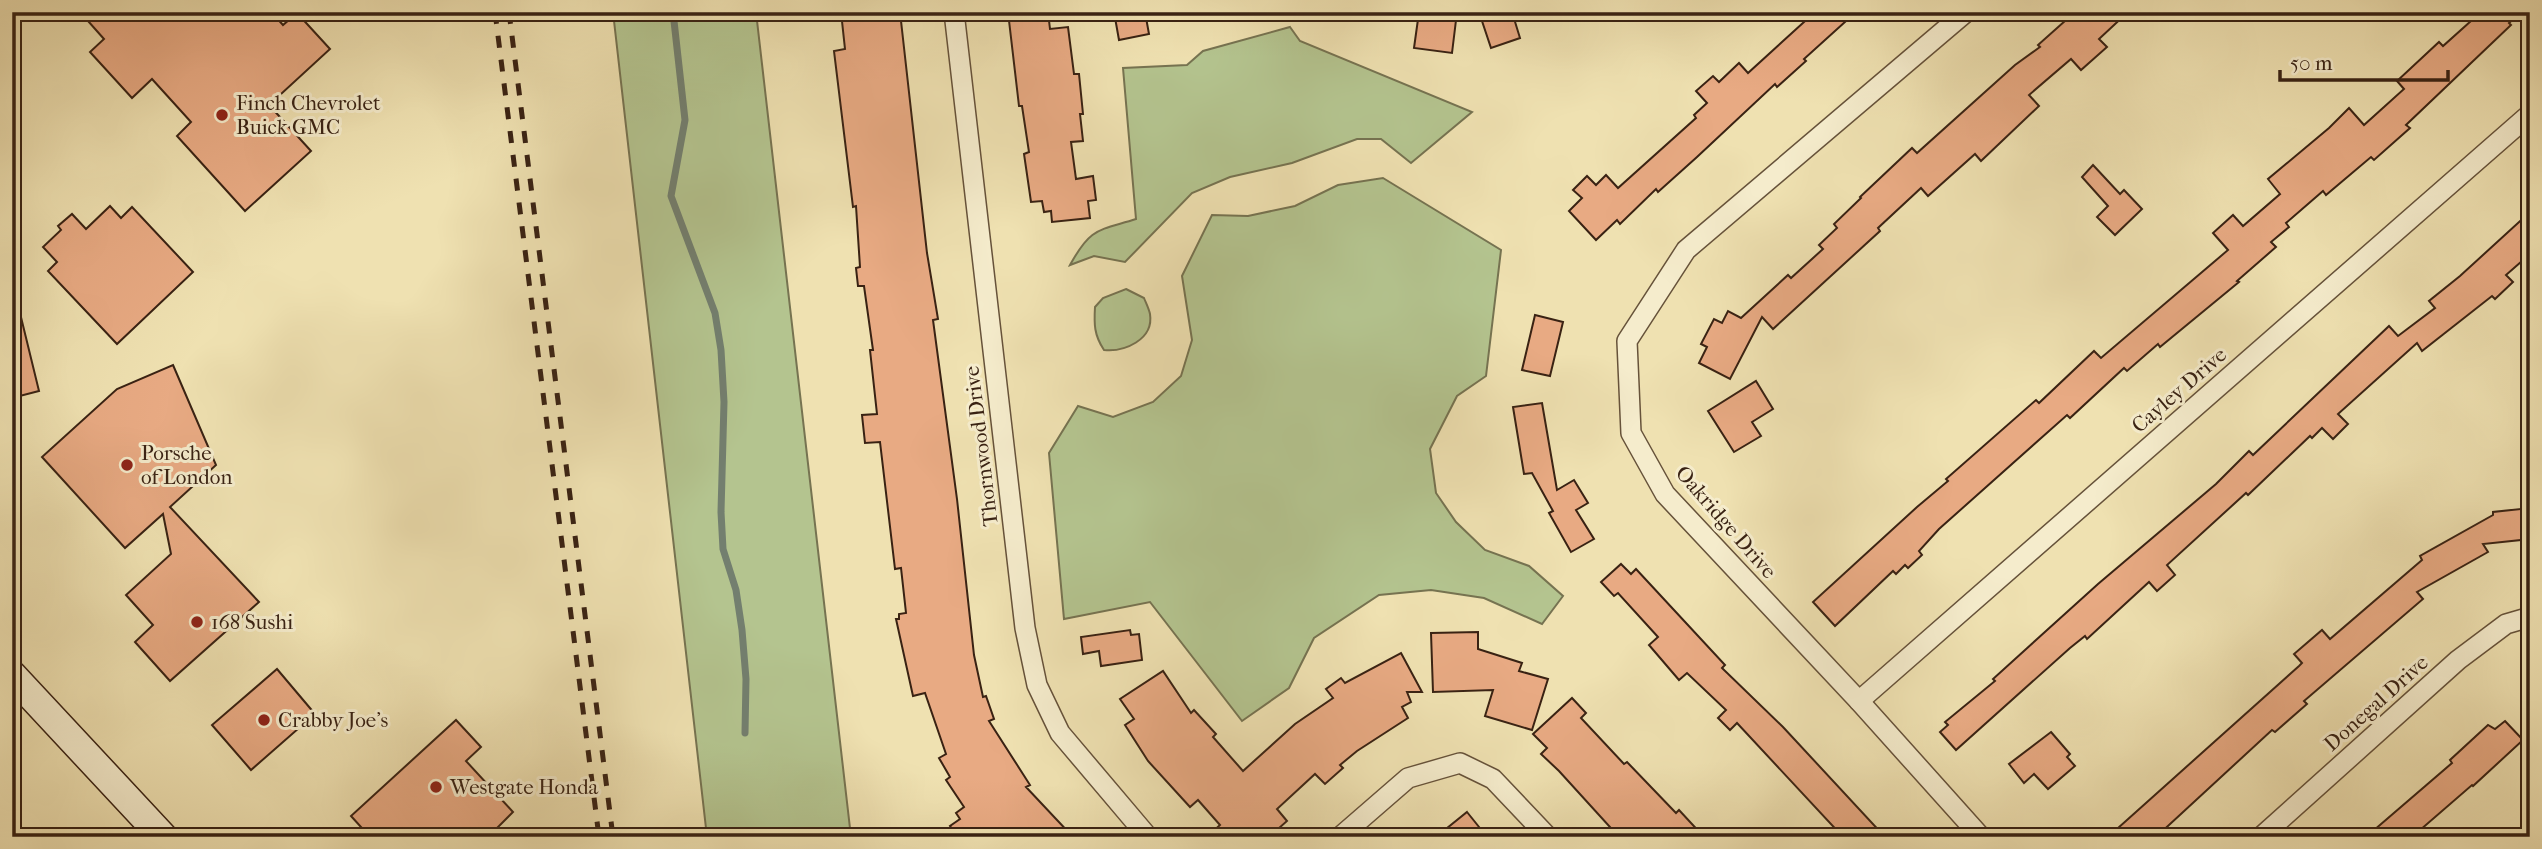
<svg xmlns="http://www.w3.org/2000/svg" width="2542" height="849" font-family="'IM FELL French Canon',serif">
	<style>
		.green { fill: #b4c48f; stroke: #767351; stroke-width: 2 }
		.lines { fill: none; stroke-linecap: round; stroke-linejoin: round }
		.stream { stroke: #737f6f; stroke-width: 7 }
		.building { fill: #e8aa83; stroke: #392213; stroke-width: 2 }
		.minor-casing { stroke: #66523a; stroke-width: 22 }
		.secondary-casing { stroke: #392213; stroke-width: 31 }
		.minor { stroke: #f5eccc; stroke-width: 19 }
		.secondary { stroke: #f5eccc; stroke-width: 28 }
		.rail { stroke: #392213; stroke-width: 5; stroke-dasharray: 12 12; stroke-linecap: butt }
		.poi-dot { fill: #8f2418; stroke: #f5eccc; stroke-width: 2.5 }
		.labels { text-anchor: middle; stroke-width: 6; stroke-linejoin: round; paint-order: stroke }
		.poi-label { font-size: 21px; fill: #392213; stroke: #f5eccc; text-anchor: start }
		.street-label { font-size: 21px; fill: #392213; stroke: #f5eccc }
	</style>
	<rect width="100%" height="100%" fill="#efe1b1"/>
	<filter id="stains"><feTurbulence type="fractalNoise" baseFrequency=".00286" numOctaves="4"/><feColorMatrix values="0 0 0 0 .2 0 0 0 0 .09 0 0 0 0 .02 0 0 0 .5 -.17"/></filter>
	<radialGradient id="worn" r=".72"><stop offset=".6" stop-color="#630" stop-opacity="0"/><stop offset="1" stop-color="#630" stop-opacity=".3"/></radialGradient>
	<g class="green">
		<path d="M613,12H756L851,837H707Z"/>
		<path d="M1290,27L1300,41L1472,112L1411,163L1381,139H1357L1292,163L1230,177L1192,193L1125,262L1094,256L1070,265C1091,227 1098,231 1136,219L1123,68L1187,65L1203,51Z"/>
		<path d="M1383,178L1501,250L1486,376L1457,396L1430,449L1436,493L1456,522L1485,550L1529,566L1563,596L1542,624L1484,598L1431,590L1379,595L1314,638L1289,688L1242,721L1150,602L1064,619L1049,453L1078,406L1113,417L1153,402L1181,376L1192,340L1182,276L1212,215L1248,216L1295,206L1338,185Z"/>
		<path d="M1126,289L1144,298C1146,303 1149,309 1150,314C1154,340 1124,352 1104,350C1094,335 1094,324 1095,307L1103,298Z"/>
	</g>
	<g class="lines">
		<path class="stream" d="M673,12L685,120L671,196L715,313L721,350L724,402L721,512L723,549L736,590L742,630L746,679L745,733"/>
	</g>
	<g class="building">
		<path d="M80,12H263L270,19L274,15L283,25L297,13L330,49L269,105L311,151L245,211L177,136L191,122L152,79L132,98L90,52L104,39Z"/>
		<path d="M841,12H900L927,253L938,319L933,320L957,499L974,655L983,697L986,696L994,719L989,721L1030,785L1026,787L1073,837H958L950,826L960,819L956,813L964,807L946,780L950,777L939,758L946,754L925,693L913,696L896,619H899V614L906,613L901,568L895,569L880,442L865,443L862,415L877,414L870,350H873L864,286H858L856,268L860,267L856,206L853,207L834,51L845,49Z"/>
		<path d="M1008,12H1048L1050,29L1068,27L1074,74H1079L1083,114H1080L1083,141L1071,142L1076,179L1093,176L1096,200L1088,201L1090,218L1052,222L1051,211L1044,212L1042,201L1031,202L1024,154L1029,152L1022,106H1019Z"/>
		<path d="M1114,12H1145L1149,34L1119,40Z"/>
		<path d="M1419,12H1457L1452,53L1414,48Z"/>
		<path d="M1479,12H1512L1520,38L1491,48Z"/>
		<path d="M1815,12H1856L1804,59L1806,61L1777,87L1775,84L1697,157L1658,192L1656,189L1620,224L1617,220L1596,240L1569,211L1582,198L1573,190L1587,176L1596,185L1606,175L1618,188L1696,118L1694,115L1707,103L1696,91L1713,76L1719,82L1739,63L1748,73Z"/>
		<path d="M2075,12H2128L2099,39L2107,47L2081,70L2071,59L2029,95L2039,106L1981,161L1975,154L1928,196L1921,188L1878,228L1880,231L1773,329L1762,317L1730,379L1699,363L1707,347L1701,344L1714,319L1722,323L1728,311L1741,318L1788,275L1791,278L1823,249L1819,245L1837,228L1834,224L1861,198L1860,197L1912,148L1917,153L2015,65L2040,47L2038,45Z"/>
		<path d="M2481,12H2521L2509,23L2511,25L2406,125L2410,128L2374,160L2371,157L2326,195L2323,191L2286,223L2289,227L2271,242L2276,247L2237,281L2239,282L2160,347L2158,344L2127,371L2124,368L2070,418L2067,415L1939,529L1919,551L1922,555L1908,568L1905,565L1896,574L1893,571L1835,626L1813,602L1917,507L1948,481L1946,479L2036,400L2039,403L2094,351L2101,358L2228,250L2213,233L2233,215L2243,226L2280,194L2268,179L2329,128L2349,108L2364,125L2404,89L2397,81L2439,42L2443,46Z"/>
		<path d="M2093,165L2120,194L2124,190L2142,209L2115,235L2097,217L2108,206L2082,177Z"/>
		<path d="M110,206L121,218L132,207L193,272L117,344L48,271L57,262L43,247L61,230L58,226L72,214L86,229Z"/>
		<path d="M2530,212V254L2506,275L2513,282L2495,299L2492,296L2422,351L2417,343L2338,414L2348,424L2333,439L2322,428L2312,438L2310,436L2248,495L2246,493L2167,565L2175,575L2157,591L2149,582L2087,639L2085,636L2070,648L1956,750L1940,732L1948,725L1945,722L1995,681L1993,679L2098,584L2216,484L2249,451L2253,455L2389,326L2398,336L2435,308L2429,301L2460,276Z"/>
		<path d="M19,309L39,391L12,398V310Z"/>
		<path d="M1535,315L1563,322L1550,376L1522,370Z"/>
		<path d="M173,365L216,465L170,507L259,602L170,681L135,642L153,625L126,595L171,554L163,514L125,548L42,457L117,389Z"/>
		<path d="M1756,381L1773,409L1752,422L1761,436L1734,452L1708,411Z"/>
		<path d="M1542,403L1557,490L1574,480L1588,503L1576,510L1594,539L1571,552L1549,513L1553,511L1532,473L1524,474L1513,407Z"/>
		<path d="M2530,508V539L2483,544L2488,552L2417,592L2423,599L2304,701L2307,704L2275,732L2272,730L2156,837H2108L2299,666L2302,663L2294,654L2322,630L2330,639L2422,560L2420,556L2493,515V512Z"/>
		<path d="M1621,564L1631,574L1636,569L1725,665L1722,668L1783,727L1885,837H1843L1737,723L1730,730L1718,718L1726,710L1687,673L1679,680L1649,645L1658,637L1618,593L1614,596L1601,582Z"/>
		<path d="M1130,630L1131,635L1139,634L1142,660L1101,666L1099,651L1083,654L1081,637Z"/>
		<path d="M1478,632V649L1522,663L1519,671L1548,679L1532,730L1485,716L1493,690L1433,692L1431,633Z"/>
		<path d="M1401,653L1422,692H1407L1411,702L1402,707L1408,718L1357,751L1340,765L1343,768L1325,784L1315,774L1277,809L1287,821L1269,837H1207L1220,825L1198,800L1190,807L1148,761L1125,725L1134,719L1120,699L1163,671L1191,713L1194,710L1216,734L1213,737L1243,771L1295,724L1333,698L1326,689L1341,678L1345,683Z"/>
		<path d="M277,669L315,714L251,770L212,725Z"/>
		<path d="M1572,698L1586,713L1581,718L1624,764L1627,762L1676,813L1679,810L1704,837H1619L1559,771L1541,754L1547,748L1533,734Z"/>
		<path d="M456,720L481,747L466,761L513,812L497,828L505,837H370L351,816Z"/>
		<path d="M2505,721L2523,740L2473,786L2472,785L2412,837H2366L2452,763L2450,760L2488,725L2495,729Z"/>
		<path d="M2051,732L2070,754L2067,757L2075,766L2048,789L2034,774L2024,783L2009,764Z"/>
		<path d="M1467,812L1487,837H1436Z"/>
	</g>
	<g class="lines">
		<g class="minor-casing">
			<g id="minor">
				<path d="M954,12L1025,628L1037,685L1060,733L1148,837"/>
				<path d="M1966,12L1686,250L1627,341L1631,433L1665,494L1859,701L1981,837"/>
				<path d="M1859,701L2530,114"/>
				<path d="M1340,837L1408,778L1460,763L1493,779L1548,837"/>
				<path d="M2261,837L2458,660L2506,624L2530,617"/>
			</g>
		</g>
		<g class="secondary-casing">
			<path id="secondary" d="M12,675L163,837"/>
		</g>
		<use href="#minor" class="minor"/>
		<use href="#secondary" class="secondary"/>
		<g class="rail">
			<path d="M495,12L599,837"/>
			<path d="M509,12L613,837"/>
		</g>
	</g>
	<g class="poi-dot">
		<circle cx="222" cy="115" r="7"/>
		<circle cx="127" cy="465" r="7"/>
		<circle cx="197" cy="622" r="7"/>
		<circle cx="264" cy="720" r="7"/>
		<circle cx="436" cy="787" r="7"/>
	</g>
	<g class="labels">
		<g class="poi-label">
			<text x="236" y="110">Finch Chevrolet<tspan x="236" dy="24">Buick GMC</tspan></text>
			<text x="141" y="460">Porsche<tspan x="141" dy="24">of London</tspan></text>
			<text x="211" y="629">168 Sushi</text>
			<text x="278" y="727">Crabby Joe's</text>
			<text x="450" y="794">Westgate Honda</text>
		</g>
		<g class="street-label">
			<text transform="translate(2179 390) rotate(-41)" y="7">Cayley Drive</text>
			<text transform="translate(981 446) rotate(-97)" y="7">Thornwood Drive</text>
			<text transform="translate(1726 522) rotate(49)" y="7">Oakridge Drive</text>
			<text transform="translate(2376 703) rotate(-42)" y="7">Donegal Drive</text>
		</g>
	</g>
	<rect width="2542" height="849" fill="none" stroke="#efe1b1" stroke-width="42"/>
	<rect x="14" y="14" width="2514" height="821" fill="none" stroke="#392213" stroke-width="3.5"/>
	<rect x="21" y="21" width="2500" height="807" fill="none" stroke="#392213" stroke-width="2"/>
	<path d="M2280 70v10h168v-10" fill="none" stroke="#392213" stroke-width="3.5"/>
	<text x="2290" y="70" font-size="21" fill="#392213" stroke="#f5eccc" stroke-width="5" paint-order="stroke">50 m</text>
	<rect width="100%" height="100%" filter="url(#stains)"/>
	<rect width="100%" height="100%" fill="url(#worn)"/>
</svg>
